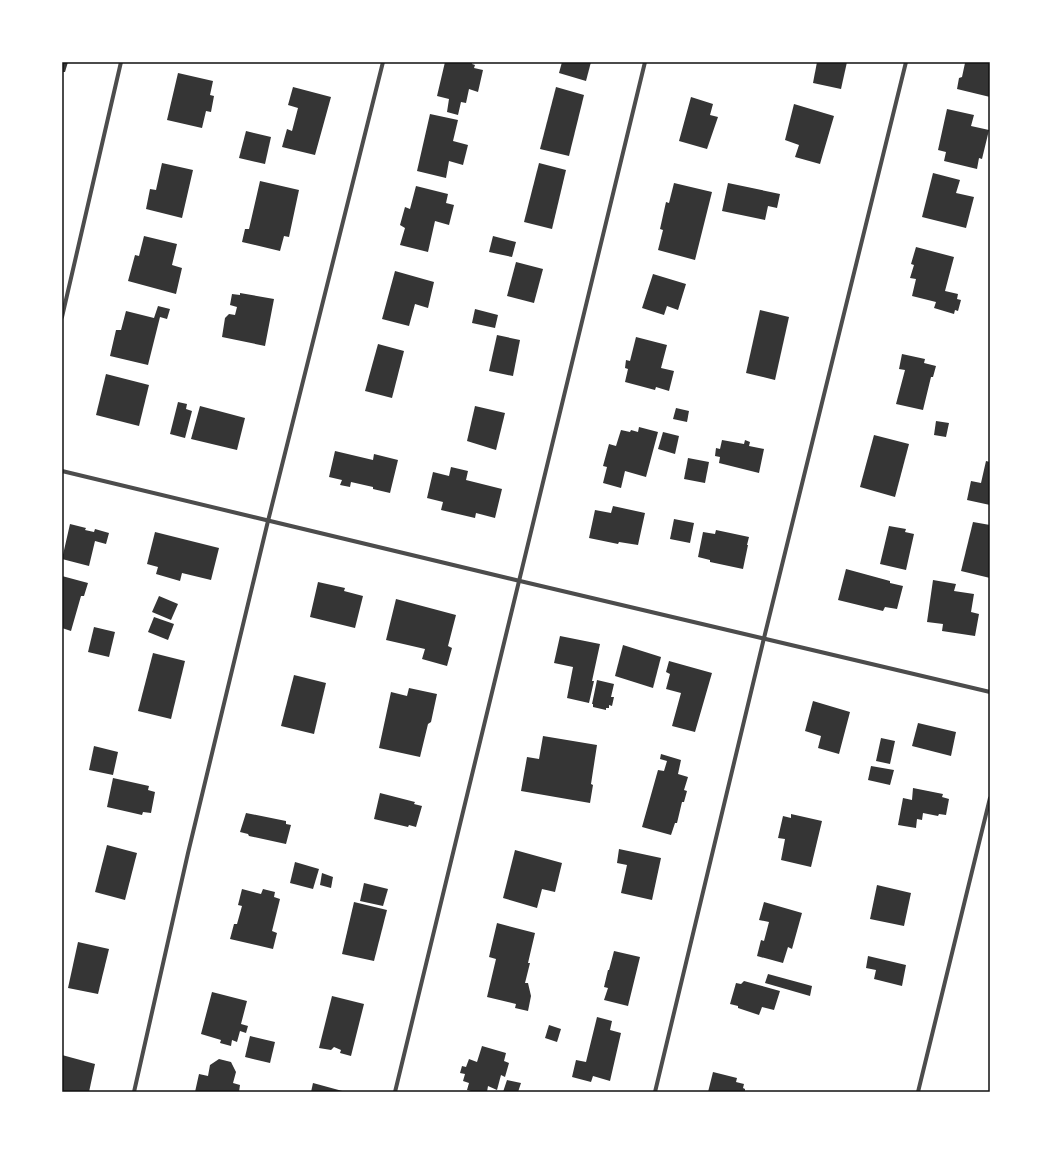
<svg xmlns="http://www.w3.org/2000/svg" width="1052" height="1154" font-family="'Roboto Serif',serif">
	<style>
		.building { fill: #353535 }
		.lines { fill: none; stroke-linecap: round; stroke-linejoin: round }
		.minor { stroke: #4c4c4c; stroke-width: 4 }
		.neatline { fill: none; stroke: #111; stroke-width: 1.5 }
	</style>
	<rect width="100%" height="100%" fill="#fff"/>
	<g class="building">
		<path d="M62,62H68L65,72H62Z"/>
		<path d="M445,62H472V64L475,65L474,68L483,70L478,92L469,89L466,103L461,102L458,115L447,112L449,99L437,96Z"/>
		<path d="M562,62H591L586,81L559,73Z"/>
		<path d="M817,62H847L841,89L813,83Z"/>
		<path d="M961,62H990V97L957,89L959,78L962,77L965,63Z"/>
		<path d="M178,73L213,81L210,95L214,96L211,112L206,111L202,128L167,120Z"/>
		<path d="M293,87L331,97L315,155L282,147L287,129L292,131L298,108L288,105Z"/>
		<path d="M556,87L584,95L569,156L540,149Z"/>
		<path d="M691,97L713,104L710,115L718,117L707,149L679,141Z"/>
		<path d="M794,104L834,116L820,164L795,157L799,145L785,140Z"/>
		<path d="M947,109L974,115L971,126L989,130L982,159L979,158L977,169L944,161L946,152L938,150Z"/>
		<path d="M430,114L458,120L453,141L468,145L463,165L449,161L446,178L417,171Z"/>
		<path d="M246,131L271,137L265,164L239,158Z"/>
		<path d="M162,163L193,170L182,218L146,209L150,189L156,190Z"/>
		<path d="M539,163L566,170L552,229L524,222Z"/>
		<path d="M933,173L960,180L956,193L974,197L966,228L922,217Z"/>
		<path d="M260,181L299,190L289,237L284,236L280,251L242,242L245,229H249Z"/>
		<path d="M674,183L712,192L695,260L658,250L663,230L660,229L666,202L669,203Z"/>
		<path d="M728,183L780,194L777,208L768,206L765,220L722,211Z"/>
		<path d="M416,186L448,194L446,203L454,205L449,225L435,221L428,252L400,245L405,228L400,225L405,207L410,209Z"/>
		<path d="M144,236L177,244L172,265L182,268L176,294L128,281L135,255L139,256Z"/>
		<path d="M493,236L516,242L512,257L489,252Z"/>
		<path d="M916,247L954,257L945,291L958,294L957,299L961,300L958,311L955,310L954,314L934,308L936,302L912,296L916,279L910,278L914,265L911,264Z"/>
		<path d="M516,262L543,269L534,303L507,296Z"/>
		<path d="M395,271L434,282L428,308L415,304L409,326L382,319Z"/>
		<path d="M653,274L686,284L678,310L667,306L664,315L642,308Z"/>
		<path d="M240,293L274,299L265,346L222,337L225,318L229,314L235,315L237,307L230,305L232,294L240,295Z"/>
		<path d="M158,306L170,309L167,319L160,317L148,365L110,356L116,330H121L126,311L154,318Z"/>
		<path d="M475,309L498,315L495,328L472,323Z"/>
		<path d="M760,310L789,317L775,380L746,373Z"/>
		<path d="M497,335L520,340L513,376L489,371Z"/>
		<path d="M636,337L667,345L661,368L674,371L669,391L656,387L655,390L625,382L628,369L625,368L626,360L630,361Z"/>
		<path d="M378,344L404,351L392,398L365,391Z"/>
		<path d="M902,354L925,359L924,363L936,366L933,377H931L923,410L896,404L905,370L899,369Z"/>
		<path d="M106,374L149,385L139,426L96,415Z"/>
		<path d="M178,402L187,404L186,409L192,411L185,438L170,434Z"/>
		<path d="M200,406L245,418L237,450L191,439Z"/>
		<path d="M475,406L505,413L496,450L467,441Z"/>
		<path d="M676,408L689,411L687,422L673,419Z"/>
		<path d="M936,421L949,423L946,437L934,435Z"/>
		<path d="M639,427L658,432L646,477L625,471L621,488L603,483L607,467L603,466L609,444L616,446L621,430L630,432L631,430L638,432Z"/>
		<path d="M663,432L679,436L675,454L658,449Z"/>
		<path d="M874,435L909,444L895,497L860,487Z"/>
		<path d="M722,440L744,444L745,440L750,442L749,446L764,449L759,473L719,463L720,457L715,456L716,448L720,449Z"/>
		<path d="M335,451L373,460L374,454L398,460L390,493L373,489V487L351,482L350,487L340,485L342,480L329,477Z"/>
		<path d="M688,458L709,462L705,483L684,479Z"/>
		<path d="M986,461L990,462V505L967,500L971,481L981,483Z"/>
		<path d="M451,467L468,471L466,480L502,489L495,518L476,513L475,518L441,510L443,502L427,498L433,472L449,476Z"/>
		<path d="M613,506L645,513L638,545L619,542L618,544L589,538L595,510L611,513Z"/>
		<path d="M674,519L694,523L690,543L670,539Z"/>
		<path d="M973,522L990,525V578L961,571Z"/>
		<path d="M70,524L86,528L85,530L94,532L95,529L109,533L106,544L95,541L89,566L62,559Z"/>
		<path d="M889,526L906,529L905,532L914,534L906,570L880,564Z"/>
		<path d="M716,530L749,537L747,545H748L743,569L710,562V560L698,557L703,532L715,534Z"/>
		<path d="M155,532L219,548L211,580L182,573L180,581L156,574L158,567L147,564Z"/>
		<path d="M846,569L890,581V583L903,586L897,609L885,607L883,611L838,600Z"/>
		<path d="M62,576L88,583L84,596H81L71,631L62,628Z"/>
		<path d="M933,580L956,584L954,591L974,594L971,612L979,614L975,636L942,631L943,624L927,622Z"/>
		<path d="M318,582L345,588L344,591L363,596L355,628L310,617Z"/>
		<path d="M159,596L178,604L171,620L152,612Z"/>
		<path d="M396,599L456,615L448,646L452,648L447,666L422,659L425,649L386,640Z"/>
		<path d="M154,617L174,624L168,640L148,632Z"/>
		<path d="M94,627L115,632L109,657L88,652Z"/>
		<path d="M560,636L600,644L592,681H594L589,703L567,698L573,667L554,663Z"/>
		<path d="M623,645L661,657L653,688L615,676Z"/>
		<path d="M153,653L185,661L171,719L138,711Z"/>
		<path d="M669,661L712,673L695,732L672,726L681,693L666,689L670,674L666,672Z"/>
		<path d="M294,675L326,683L314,734L281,726Z"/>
		<path d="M597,680L614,684L611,697H614L612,706L609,705V708H606V710L593,707V704H592Z"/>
		<path d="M409,688L437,694L431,722L428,724L420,757L379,748L391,692L407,696Z"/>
		<path d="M813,701L850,712L839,754L818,748L821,736L805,731Z"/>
		<path d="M918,723L956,732L951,756L912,746Z"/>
		<path d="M543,736L597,745L591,784L593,785L590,803L521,791L527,757L539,759Z"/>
		<path d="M881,738L895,741L890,764L876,761Z"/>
		<path d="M94,746L118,752L113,775L89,770Z"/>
		<path d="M661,754L681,760L678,774L688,777L684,790L687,791L684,802H682L677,823H675L671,835L642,827L658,770L664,771L667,761L660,759Z"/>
		<path d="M871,766L894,770L890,785L868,780Z"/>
		<path d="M113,778L149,786L148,790L155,792L151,813L143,812L142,815L107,807Z"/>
		<path d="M913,788L943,794L942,797L949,799L946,815L939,814L938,816L923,813L922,820L917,819L916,828L898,825L903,798L912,800Z"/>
		<path d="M380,793L415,802L414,804L422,806L416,827L409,825L408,827L374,819Z"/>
		<path d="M246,813L286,821V824L291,825L286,844L249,836L248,834L240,832Z"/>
		<path d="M791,814L822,821L811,867L781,860L785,839L778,838L783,816L791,818Z"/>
		<path d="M107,845L137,853L125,900L95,892Z"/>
		<path d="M619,849L661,858L652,900L621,893L627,865L617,863Z"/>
		<path d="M515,850L562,863L555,892L542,889L537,908L503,898Z"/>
		<path d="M295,862L319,869L313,889L290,883Z"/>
		<path d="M322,873L333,877L331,888L320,885Z"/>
		<path d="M364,883L388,889L383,906L360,901Z"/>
		<path d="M877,885L911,893L904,926L870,919Z"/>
		<path d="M242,889L261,894L263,889L275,892L274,897L280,899L272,931L277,933L273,949L230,939L234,924H237L242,906L238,905Z"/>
		<path d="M354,902L387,910L374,961L342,954Z"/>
		<path d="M764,902L802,913L792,949L788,947L783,963L757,956L761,940L764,941L769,922L759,920Z"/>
		<path d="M497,923L535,933L528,963H530L525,983H528L531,996L528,1011L515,1008L516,1004L487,997L496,959L489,957Z"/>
		<path d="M78,942L109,949L98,994L68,988Z"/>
		<path d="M614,951L640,957L628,1006L604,1000L608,988L604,987L608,970H609Z"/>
		<path d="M868,956L906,965L902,986L874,979L876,970L866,968Z"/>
		<path d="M768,974L812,986L810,996L765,983Z"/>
		<path d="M744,981L780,991L774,1010L762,1007L759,1015L738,1008V1006L730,1004L736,983L741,984Z"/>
		<path d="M212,992L247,1001L241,1024L248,1026L246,1033L240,1031L237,1042L232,1040L231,1046L220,1043L221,1040L201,1034Z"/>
		<path d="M332,996L364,1004L351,1056L340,1053L341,1050L334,1047L331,1050L319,1048Z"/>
		<path d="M597,1017L612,1021L610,1030L621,1033L610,1081L593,1076L591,1082L572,1077L576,1060L586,1062Z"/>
		<path d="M549,1025L561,1029L557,1042L545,1038Z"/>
		<path d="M250,1036L275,1042L270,1063L245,1057Z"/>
		<path d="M482,1046L506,1053L504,1061L509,1063L505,1077L501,1075L497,1090L488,1086L487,1092H475L467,1090L469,1083L463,1081L465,1074L460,1073L462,1066L466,1067L469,1059L477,1062Z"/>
		<path d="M62,1055L95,1064L89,1092H62Z"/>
		<path d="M219,1059L231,1062L236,1072L233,1083L240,1085L239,1092H195L199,1074L208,1076L210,1065Z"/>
		<path d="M713,1072L737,1078L736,1082L744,1084L743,1088L745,1089V1092H708Z"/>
		<path d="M507,1080L521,1083L518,1092H503Z"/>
		<path d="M313,1083L346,1092H311Z"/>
	</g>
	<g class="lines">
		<g class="minor">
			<path d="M62,317L121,62"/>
			<path d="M62,471L520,581L990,692"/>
			<path d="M134,1092L188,853L268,521L383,62"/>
			<path d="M395,1092L645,62"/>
			<path d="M655,1092L764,638L906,62"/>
			<path d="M918,1092L990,798"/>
		</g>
	</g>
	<rect width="1052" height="1154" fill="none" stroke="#ffffff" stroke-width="126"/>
	<rect x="63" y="63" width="926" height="1028" class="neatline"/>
</svg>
